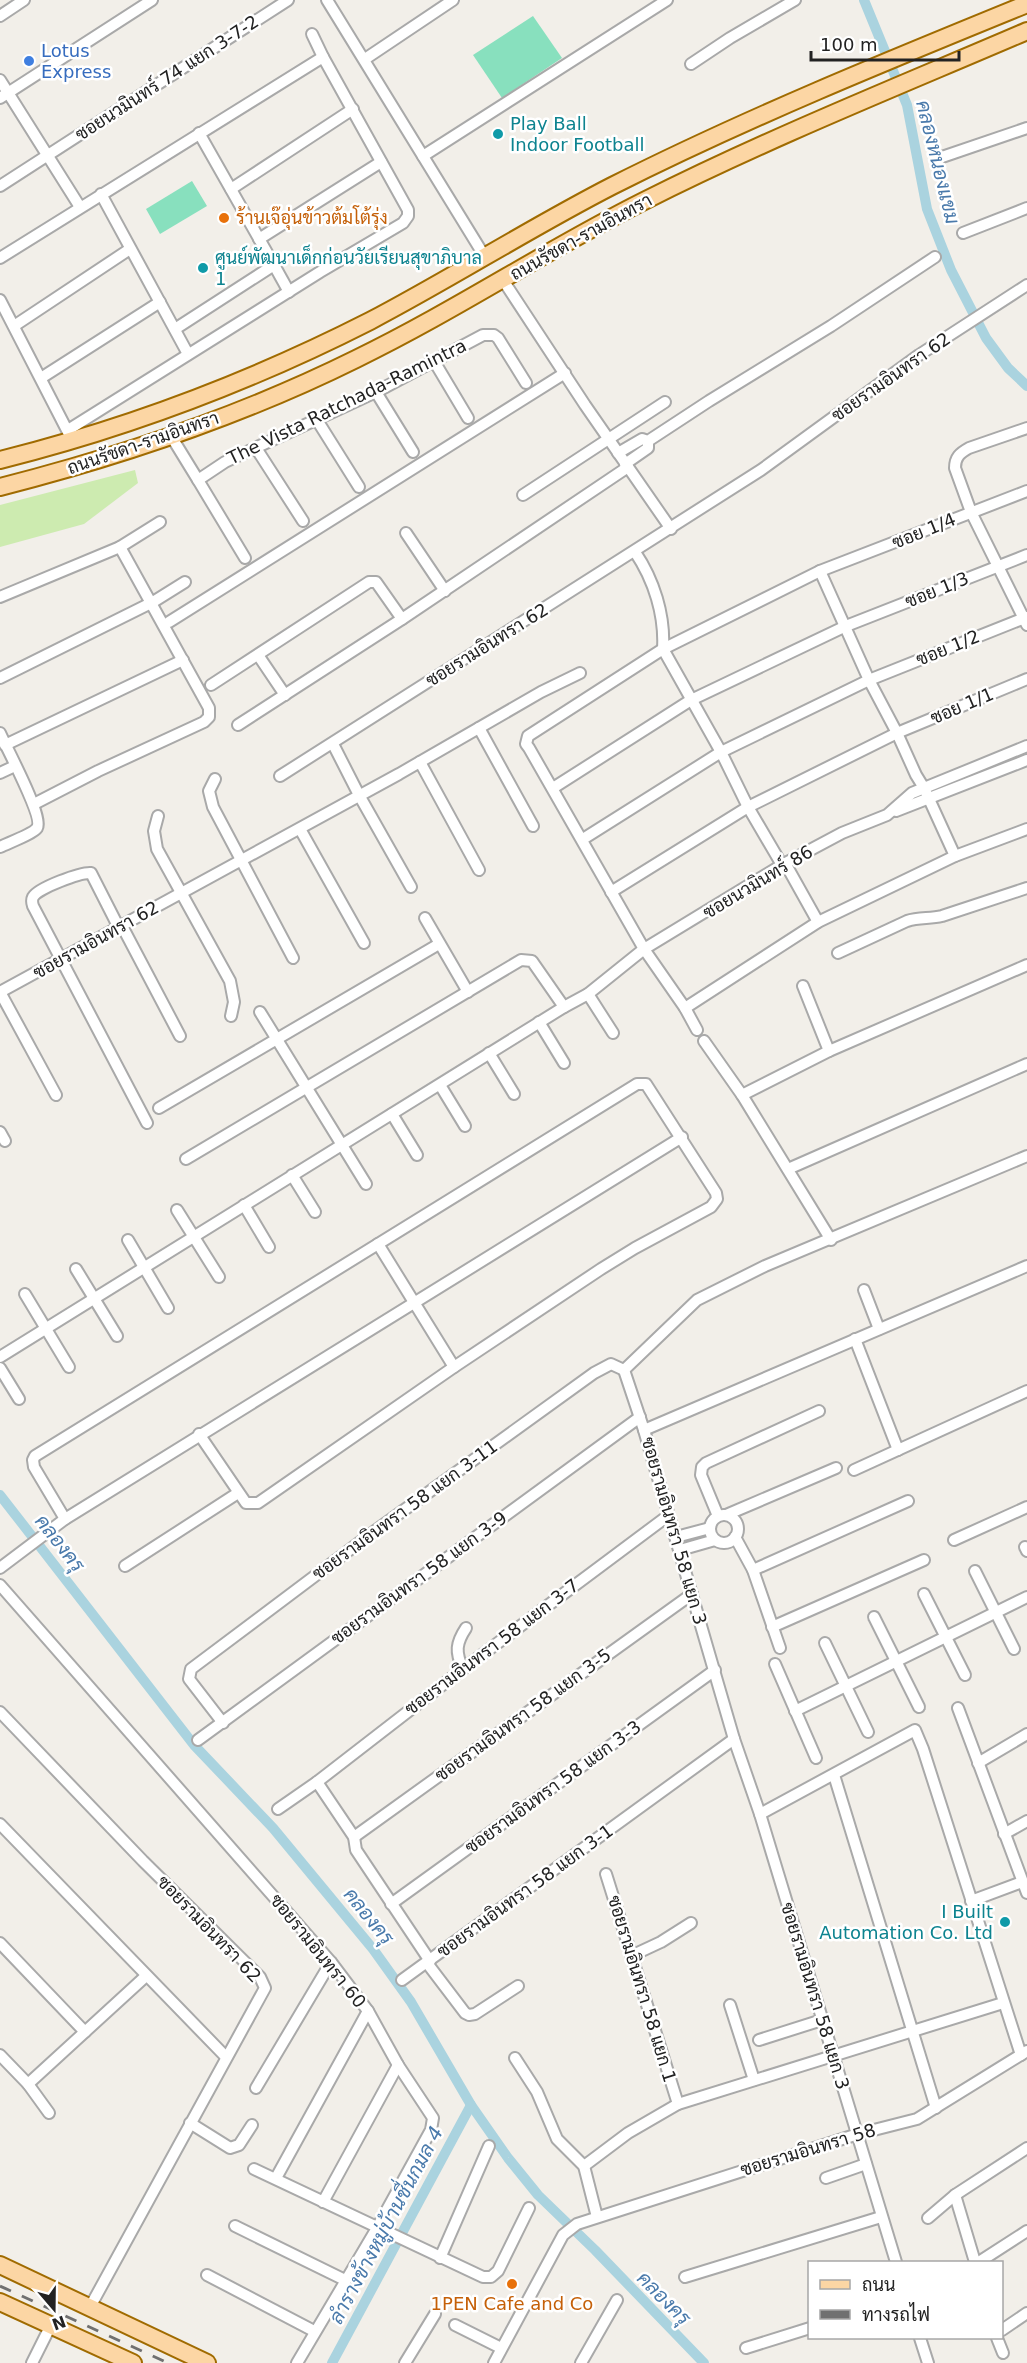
<svg xmlns="http://www.w3.org/2000/svg" width="1027" height="2363" font-family="'DejaVu Sans',Sarabun,sans-serif">
	<style>
		.grass { fill: #cdebb0 }
		.pitch { fill: #88e0be }
		.lines { fill: none; stroke-linecap: round; stroke-linejoin: round }
		.canal { stroke: #aad3df; stroke-width: 10 }
		.minor-casing { stroke: #a9a9a9; stroke-width: 14 }
		.primary-casing { stroke: #a06b00; stroke-width: 20 }
		.minor { stroke: #fff; stroke-width: 10 }
		.primary { stroke: #fcd6a4; stroke-width: 16 }
		.rail { stroke: #707070; stroke-width: 3; stroke-dasharray: 12 12; stroke-linecap: butt }
		.shop-dot { fill: #3f7fe0; stroke: #fff; stroke-width: 2 }
		.culture-dot { fill: #0f9aa8; stroke: #fff; stroke-width: 2 }
		.food-dot { fill: #e8710a; stroke: #fff; stroke-width: 2 }
		.labels { text-anchor: middle; stroke-width: 5; stroke-linejoin: round; paint-order: stroke }
		.shop-label { font-size: 18px; fill: #366cbe; stroke: #fff; text-anchor: start }
		.street-label { font-size: 18px; fill: #222; stroke: #fff }
		.culture-label { font-size: 18px; fill: #0d838f; stroke: #fff; text-anchor: start }
		.food-label { font-size: 18px; fill: #c56008; stroke: #fff; text-anchor: start }
		.water-label { font-size: 20px; font-style: italic; fill: #4a7aab; stroke: #fff }
	</style>
	<rect width="100%" height="100%" fill="#f2efe9"/>
	<path class="grass" d="M135,470L138,483L84,524L0,547V505Z"/>
	<g class="pitch">
		<path d="M533,16L562,58L502,98L473,55Z"/>
		<path d="M192,181L207,206L160,234L146,209Z"/>
	</g>
	<g class="lines">
		<g class="canal">
			<path d="M864,0L907,105L927,209L951,270L986,338L1008,368L1027,386"/>
			<path d="M0,1495L194,1745L273,1828L373,1949L411,2002L471,2105L508,2158L538,2195L595,2250L704,2363"/>
			<path d="M332,2363L471,2105"/>
		</g>
		<g class="minor-casing">
			<g id="minor">
				<path d="M327,0L485,257"/>
				<path d="M0,16L24,0"/>
				<path d="M312,34L323,57"/>
				<path d="M365,59L453,0"/>
				<path d="M691,64L730,38L795,0"/>
				<path d="M0,80L80,207"/>
				<path d="M0,98L152,0"/>
				<path d="M423,156L667,0"/>
				<path d="M942,157L1027,128"/>
				<path d="M0,186L288,0"/>
				<path d="M231,189L353,109"/>
				<path d="M101,194L188,354"/>
				<path d="M963,233L1027,208"/>
				<path d="M259,239L381,162"/>
				<path d="M0,258L323,57L408,210V216L403,223L320,272L68,430"/>
				<path d="M274,265L289,292"/>
				<path d="M503,280L585,405L671,529"/>
				<path d="M0,300L70,436"/>
				<path d="M14,326L130,249"/>
				<path d="M175,329L274,265L199,133"/>
				<path d="M434,361L468,418"/>
				<path d="M41,378L160,302"/>
				<path d="M376,392L413,452"/>
				<path d="M317,420L359,487"/>
				<path d="M1027,428L969,448C960,453 955,457 955,468L971,512L1027,625"/>
				<path d="M171,436L198,480L225,462L376,392L483,335H494L498,338L526,383"/>
				<path d="M256,448L303,521"/>
				<path d="M618,453L642,439L648,441L709,401L831,326L935,257"/>
				<path d="M625,464L648,448V441"/>
				<path d="M198,480L245,558"/>
				<path d="M523,495L665,402"/>
				<path d="M406,533L445,591"/>
				<path d="M635,552C654,580 665,615 663,649L721,752L748,807L782,865"/>
				<path d="M820,571L869,680L897,733L916,775L924,788L955,856"/>
				<path d="M0,597L120,547L160,522"/>
				<path d="M169,622L565,373"/>
				<path d="M258,655L285,695"/>
				<path d="M0,678L153,602L185,582"/>
				<path d="M211,685L369,582H376L402,619"/>
				<path d="M238,725L402,619L628,467"/>
				<path d="M479,728L533,826"/>
				<path d="M0,733C6,747 44,817 37,828C33,834 8,843 0,847"/>
				<path d="M333,744L359,795L411,887"/>
				<path d="M5,745L183,660"/>
				<path d="M420,762L479,870"/>
				<path d="M0,773L15,766"/>
				<path d="M280,776L761,470L919,355L1027,285"/>
				<path d="M215,779L209,791L213,807L293,958"/>
				<path d="M553,788L691,700L846,626L1027,555"/>
				<path d="M34,804L98,771L204,722L209,717V708L120,547"/>
				<path d="M896,811L1027,760"/>
				<path d="M158,816L154,831L157,849L230,981L234,1002L231,1016"/>
				<path d="M300,829L364,943"/>
				<path d="M583,839L721,752L869,680L1027,617"/>
				<path d="M785,863L818,922"/>
				<path d="M611,892L748,807L897,733L1027,679"/>
				<path d="M425,918L468,992"/>
				<path d="M122,926L180,1036"/>
				<path d="M119,928L91,873C81,872 38,888 33,897C32,899 32,903 33,906L147,1123"/>
				<path d="M838,953L907,921C919,917 930,919 942,916L1027,888"/>
				<path d="M803,986L829,1051"/>
				<path d="M0,992L399,774L541,692L580,673"/>
				<path d="M0,992L56,1095"/>
				<path d="M588,994L613,1033"/>
				<path d="M685,1008L818,922L955,856L1027,829"/>
				<path d="M260,1012L366,1184"/>
				<path d="M539,1022L564,1063"/>
				<path d="M697,1030L685,1008L644,949L529,748L526,744L528,736L663,649L820,571L1027,491"/>
				<path d="M704,1041L742,1095L831,1240"/>
				<path d="M489,1053L514,1094"/>
				<path d="M440,1085L465,1126"/>
				<path d="M742,1095L829,1051L1027,965"/>
				<path d="M159,1108L439,944"/>
				<path d="M392,1114L417,1155"/>
				<path d="M0,1132L5,1141"/>
				<path d="M186,1159L521,960L532,961L564,1007L588,994L644,949L782,865L842,833L887,815L912,793L1027,746"/>
				<path d="M788,1169L1027,1064"/>
				<path d="M292,1175L315,1212"/>
				<path d="M244,1205L269,1247"/>
				<path d="M177,1210L219,1277"/>
				<path d="M128,1240L168,1308"/>
				<path d="M378,1244L454,1367"/>
				<path d="M76,1269L117,1336"/>
				<path d="M864,1290L879,1329"/>
				<path d="M25,1294L69,1367"/>
				<path d="M855,1339L898,1450"/>
				<path d="M0,1357L564,1007"/>
				<path d="M0,1368L19,1399"/>
				<path d="M624,1370L644,1430L734,1739L760,1814L896,2262"/>
				<path d="M624,1370L697,1300L765,1266L1027,1156"/>
				<path d="M644,1430L1027,1266"/>
				<path d="M854,1470L1027,1391"/>
				<circle cx="724" cy="1529" r="14"/>
				<path d="M726,1515L836,1468"/>
				<path d="M718,1516L701,1475L702,1467L706,1463L819,1411"/>
				<path d="M65,1519L34,1467L33,1460L35,1456L637,1084H646L716,1193L717,1199L711,1207L635,1248L601,1269L454,1367L258,1503H246L199,1434"/>
				<path d="M676,1537L710,1528"/>
				<path d="M735,1537L753,1570L780,1648"/>
				<path d="M954,1540L1027,1507"/>
				<path d="M1025,1547L1027,1551"/>
				<path d="M680,1550L715,1540"/>
				<path d="M125,1566L238,1493"/>
				<path d="M0,1568L65,1519L682,1137"/>
				<path d="M753,1570L908,1501"/>
				<path d="M975,1571L1014,1649"/>
				<path d="M0,1585L331,1962L368,2011L398,2065L433,2118L431,2130L377,2228L297,2363"/>
				<path d="M924,1594L965,1675"/>
				<path d="M874,1617L919,1707"/>
				<path d="M772,1627L924,1560"/>
				<path d="M825,1643L868,1732"/>
				<path d="M775,1664L816,1758"/>
				<path d="M463,1669C455,1652 456,1643 466,1628"/>
				<path d="M958,1708L1027,1893"/>
				<path d="M795,1711L1027,1597"/>
				<path d="M0,1712L143,1861L260,1977L265,1988L90,2307"/>
				<path d="M223,1723L189,1679L191,1669L368,1536L594,1373L611,1364L624,1370"/>
				<path d="M198,1740L640,1417"/>
				<path d="M978,1763L1027,1734"/>
				<path d="M834,1775L936,2108"/>
				<path d="M317,1782L354,1837L356,1850L430,1961"/>
				<path d="M278,1809L317,1782L463,1669L669,1515"/>
				<path d="M760,1814L915,1730L923,1749L1021,2055"/>
				<path d="M0,1824L226,2057"/>
				<path d="M1004,1834L1027,1821"/>
				<path d="M354,1837L692,1594"/>
				<path d="M606,1874L678,2104"/>
				<path d="M971,1901L1022,1882"/>
				<path d="M391,1904L715,1670"/>
				<path d="M0,1943L85,2032"/>
				<path d="M631,1956L661,1942L691,1923"/>
				<path d="M427,1963L465,2013L469,2015L475,2014L518,1986"/>
				<path d="M402,1980L734,1739"/>
				<path d="M730,2005L754,2080"/>
				<path d="M759,2040L822,2020"/>
				<path d="M0,2055L28,2084L49,2113"/>
				<path d="M515,2058L537,2092L557,2139L584,2166L597,2217"/>
				<path d="M28,2084L146,1976"/>
				<path d="M256,2088L331,1962"/>
				<path d="M190,2123L230,2148L239,2145L252,2125"/>
				<path d="M584,2166L628,2133L678,2104L1003,2003"/>
				<path d="M254,2169L483,2277H491L498,2271L529,2208"/>
				<path d="M276,2178L368,2011"/>
				<path d="M826,2178L866,2164"/>
				<path d="M955,2195L975,2262"/>
				<path d="M323,2202L398,2065"/>
				<path d="M928,2218L955,2195L1027,2148"/>
				<path d="M235,2226L345,2280"/>
				<path d="M440,2258L489,2146"/>
				<path d="M979,2262L1027,2231"/>
				<path d="M207,2275L314,2331"/>
				<path d="M685,2277L881,2217"/>
				<path d="M455,2325L501,2348"/>
				<path d="M1002,2330L1027,2313"/>
				<path d="M920,2338L928,2363"/>
				<path d="M997,2338L1003,2353"/>
				<path d="M746,2348L810,2328"/>
				<path d="M32,2363L51,2325"/>
				<path d="M405,2363L435,2314"/>
				<path d="M494,2363L563,2235L577,2224L858,2134L917,2119L1027,2051"/>
				<path d="M581,2363L617,2300"/>
			</g>
		</g>
		<g class="primary-casing">
			<g id="primary">
				<path d="M0,460C128,428 252,381 370,321C452,278 530,228 612,186C747,118 887,61 1027,4"/>
				<path d="M0,487C122,456 243,415 356,359C455,311 546,250 644,201C769,138 899,86 1027,31"/>
				<path d="M0,2265L207,2363"/>
				<path d="M0,2302L133,2363"/>
			</g>
		</g>
		<use href="#minor" class="minor"/>
		<use href="#primary" class="primary"/>
		<path class="rail" d="M0,2286L168,2363"/>
	</g>
	<circle class="shop-dot" cx="29" cy="61" r="6"/>
	<g class="culture-dot">
		<circle cx="498" cy="134" r="6"/>
		<circle cx="203" cy="268" r="6"/>
		<circle cx="1005" cy="1922" r="6"/>
	</g>
	<g class="food-dot">
		<circle cx="224" cy="218" r="6"/>
		<circle cx="512" cy="2284" r="6"/>
	</g>
	<g class="labels">
		<g class="shop-label">
			<text x="41" y="57">Lotus<tspan x="41" dy="21">Express</tspan></text>
		</g>
		<g class="street-label">
			<text transform="translate(167 78) rotate(-33)" y="6">ซอยนวมินทร์ 74 แยก 3-7-2</text>
			<text transform="translate(581 237) rotate(-29)" y="6">ถนนรัชดา-รามอินทรา</text>
			<text transform="translate(891 377) rotate(-35)" y="6">ซอยรามอินทรา 62</text>
			<text transform="translate(347 402) rotate(-26)" y="6">The Vista Ratchada-Ramintra</text>
			<text transform="translate(143 443) rotate(-19)" y="6">ถนนรัชดา-รามอินทรา</text>
			<text transform="translate(924 531) rotate(-22)" y="6">ซอย 1/4</text>
			<text transform="translate(937 590) rotate(-22)" y="6">ซอย 1/3</text>
			<text transform="translate(487 645) rotate(-32)" y="6">ซอยรามอินทรา 62</text>
			<text transform="translate(948 648) rotate(-22)" y="6">ซอย 1/2</text>
			<text transform="translate(962 706) rotate(-23)" y="6">ซอย 1/1</text>
			<text transform="translate(758 882) rotate(-31)" y="6">ซอยนวมินทร์ 86</text>
			<text transform="translate(96 940) rotate(-29)" y="6">ซอยรามอินทรา 62</text>
			<text transform="translate(405 1510) rotate(-36)" y="6">ซอยรามอินทรา 58 แยก 3-11</text>
			<text transform="translate(674 1531) rotate(74)" y="6">ซอยรามอินทรา 58 แยก 3</text>
			<text transform="translate(419 1578) rotate(-36)" y="6">ซอยรามอินทรา 58 แยก 3-9</text>
			<text transform="translate(492 1647) rotate(-37)" y="6">ซอยรามอินทรา 58 แยก 3-7</text>
			<text transform="translate(523 1715) rotate(-36)" y="6">ซอยรามอินทรา 58 แยก 3-5</text>
			<text transform="translate(553 1787) rotate(-36)" y="6">ซอยรามอินทรา 58 แยก 3-3</text>
			<text transform="translate(525 1891) rotate(-36)" y="6">ซอยรามอินทรา 58 แยก 3-1</text>
			<text transform="translate(209 1929) rotate(46)" y="6">ซอยรามอินทรา 62</text>
			<text transform="translate(318 1951) rotate(51)" y="6">ซอยรามอินทรา 60</text>
			<text transform="translate(642 1989) rotate(73)" y="6">ซอยรามอินทรา 58 แยก 1</text>
			<text transform="translate(815 1996) rotate(73)" y="6">ซอยรามอินทรา 58 แยก 3</text>
			<text transform="translate(808 2150) rotate(-17)" y="6">ซอยรามอินทรา 58</text>
		</g>
		<g class="culture-label">
			<text x="510" y="130">Play Ball<tspan x="510" dy="21">Indoor Football</tspan></text>
			<text x="215" y="264">ศูนย์พัฒนาเด็กก่อนวัยเรียนสุขาภิบาล<tspan x="215" dy="21">1</tspan></text>
			<text x="993" y="1918" text-anchor="end">I Built<tspan x="993" dy="21">Automation Co. Ltd</tspan></text>
		</g>
		<g class="food-label">
			<text x="236" y="224">ร้านเจ๊อุ่นข้าวต้มโต้รุ่ง</text>
			<text x="512" y="2310" text-anchor="middle">1PEN Cafe and Co</text>
		</g>
		<g class="water-label">
			<text transform="translate(938 162) rotate(76)" y="7">คลองหนองแขม</text>
			<text transform="translate(60 1543) rotate(52)" y="7">คลองครุ</text>
			<text transform="translate(369 1916) rotate(51)" y="7">คลองครุ</text>
			<text transform="translate(386 2225) rotate(-62)" y="7">ลำรางข้างหมู่บ้านชื่นกมล 4</text>
			<text transform="translate(664 2298) rotate(45)" y="7">คลองครุ</text>
		</g>
	</g>
	<rect x="808" y="2261" width="195" height="78" fill="#ffffff" stroke="#a7a7a7" stroke-width="1.5"/>
	<rect x="820" y="2280" width="30" height="9" fill="#fcd6a4" stroke="#a7a7a7" stroke-width="1.5"/>
	<text x="862" y="2291" font-size="18" fill="#222222">ถนน</text>
	<rect x="820" y="2310" width="30" height="9" fill="#707070" stroke="#a7a7a7" stroke-width="1.5"/>
	<text x="862" y="2321" font-size="18" fill="#222222">ทางรถไฟ</text>
	<g transform="translate(54 2309) rotate(160)" stroke="#ffffff" stroke-width="4.5" paint-order="stroke">
	<path d="M0-4.5L10 22L0 15L-10 22Z" fill="#222222"/>
	<text y="-9" font-size="16" font-weight="bold" text-anchor="middle" fill="#222222">N</text>
	</g>
	<path d="M811 51v9h148v-9" fill="none" stroke="#222222" stroke-width="3"/>
	<text x="820" y="51" font-size="18" fill="#222222" stroke="#ffffff" stroke-width="4.5" paint-order="stroke">100 m</text>
</svg>
